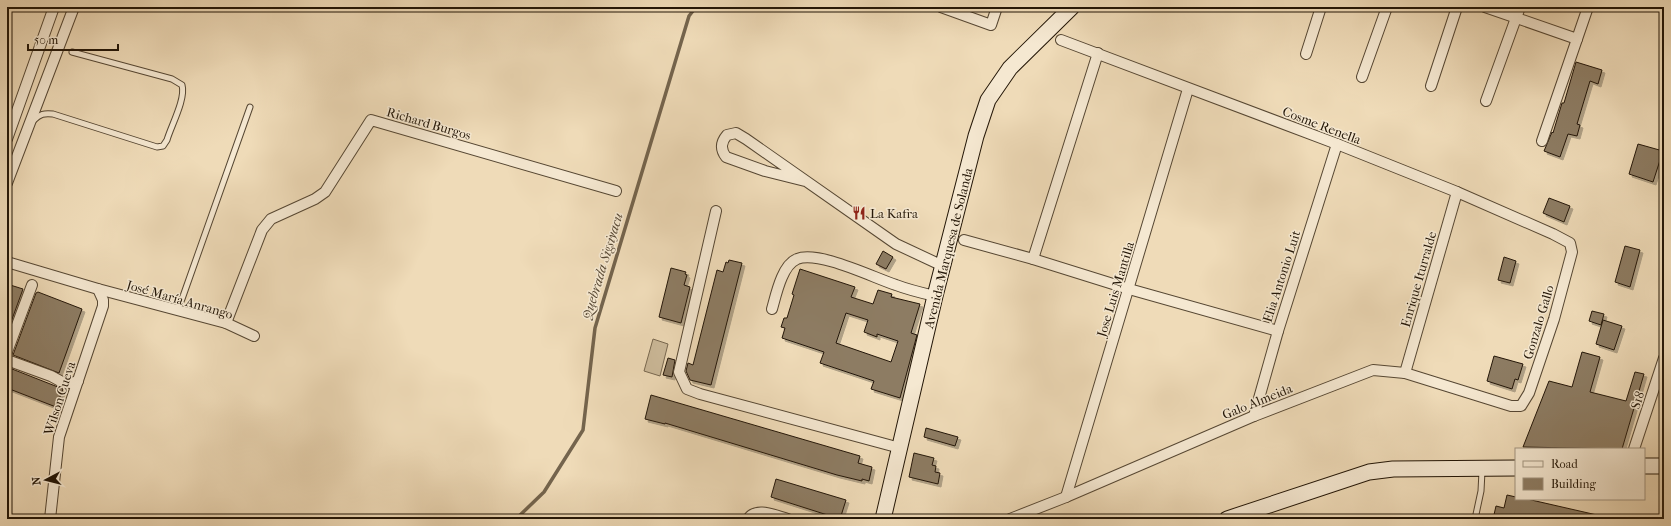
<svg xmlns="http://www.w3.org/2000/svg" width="1671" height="526" font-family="'IM FELL French Canon',serif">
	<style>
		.green { fill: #ccba9a; stroke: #786850 }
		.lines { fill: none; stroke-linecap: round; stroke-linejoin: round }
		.stream { stroke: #74644d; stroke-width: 3.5 }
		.building { fill: #8d7c63; stroke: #231607; fill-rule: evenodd; filter: url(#shadow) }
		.lane-casing { stroke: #564733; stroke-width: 7 }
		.street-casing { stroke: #564733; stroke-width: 12 }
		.secondary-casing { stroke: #231607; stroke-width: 17 }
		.lane { stroke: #f5e8d1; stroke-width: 5 }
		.street { stroke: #f5e8d1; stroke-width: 10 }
		.secondary { stroke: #f5e8d1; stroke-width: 15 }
		.labels { text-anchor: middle; stroke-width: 3; stroke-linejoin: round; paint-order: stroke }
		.street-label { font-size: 13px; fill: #231607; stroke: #f5e8d1 }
		.poi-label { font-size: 13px; fill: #231607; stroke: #f5e8d1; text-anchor: start }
		.water-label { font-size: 14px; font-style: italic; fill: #594a36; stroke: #f5e8d1 }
	</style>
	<defs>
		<filter id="shadow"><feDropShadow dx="3" dy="3" stdDeviation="0" flood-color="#0004"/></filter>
	</defs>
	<rect width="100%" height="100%" fill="#efdbb8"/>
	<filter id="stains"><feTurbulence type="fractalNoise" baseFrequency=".005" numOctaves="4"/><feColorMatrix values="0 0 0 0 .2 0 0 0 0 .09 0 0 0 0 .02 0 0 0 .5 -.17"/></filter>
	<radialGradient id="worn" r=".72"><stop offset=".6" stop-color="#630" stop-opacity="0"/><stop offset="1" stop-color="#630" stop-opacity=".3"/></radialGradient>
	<path class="green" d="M653,339L668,344L660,376L644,371Z"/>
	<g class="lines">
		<path class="stream" d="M516,519L544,492L583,430L595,328L689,16L696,7"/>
	</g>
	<g class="building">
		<path d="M1576,62L1602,70L1598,84L1590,81L1577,124L1580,125L1577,136L1568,134L1560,157L1544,151L1552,132L1553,133L1562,103H1564Z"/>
		<path d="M1638,144L1663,151L1653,182L1629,174Z"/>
		<path d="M1549,198L1570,206L1564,222L1543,213Z"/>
		<path d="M1625,246L1640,250L1630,287L1615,282Z"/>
		<path d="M883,251L893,257L886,269L876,264Z"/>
		<path d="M1504,257L1516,261L1510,283L1498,280Z"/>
		<path d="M729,260L742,263L711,385L690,380L686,371L688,363L693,365L717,270L723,272L726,262L728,263Z"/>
		<path d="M671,268L686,272L685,274L687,275L684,285L690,287L681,323L659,317Z"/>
		<path d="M800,269L855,287L851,297L873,304L878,290L892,294L891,297L920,304L911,333L917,335L900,398L871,389L874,381L820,363L824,352L782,338L785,328L781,327L784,318H787L794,295L792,294ZM846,313L868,320L864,332L877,337V334L898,341L891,362L836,343Z"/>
		<path d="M7,284L23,289L7,333Z"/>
		<path d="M38,292L82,309L59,373L13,355L36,293Z"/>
		<path d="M1592,311L1604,314L1601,325L1589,321Z"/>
		<path d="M1603,320L1622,326L1614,350L1596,344Z"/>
		<path d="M1582,352L1600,357L1590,392L1626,401L1635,372L1644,374L1622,449L1523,447L1549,381L1572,387Z"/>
		<path d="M1494,356L1523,364L1518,380L1515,379L1512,389L1487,381Z"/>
		<path d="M668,358L675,360L672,377L663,375Z"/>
		<path d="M7,367L63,389L56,407L7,388Z"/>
		<path d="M651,395L860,456L858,463L872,467L869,481L862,479V481L837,475L665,423V424L645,419Z"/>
		<path d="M926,428L958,437L955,446L924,437Z"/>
		<path d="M914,453L934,458L932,465L936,466L935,472L940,473L938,484L909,477Z"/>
		<path d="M776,479L846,500L840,519L771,497Z"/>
		<path d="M1507,495L1516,497V499H1527L1597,515V519H1493L1496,506L1504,508Z"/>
	</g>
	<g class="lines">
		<g class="lane-casing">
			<g id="lane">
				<path d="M34,120C40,114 44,113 53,114L157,147L163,146L167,140C171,126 186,99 182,85L172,79L72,52"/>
				<path d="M177,310L182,299L250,107"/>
				<path d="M1475,519L1481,491L1482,471"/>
			</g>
		</g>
		<g class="street-casing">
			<g id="street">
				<path d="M941,7L991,25L997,7"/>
				<path d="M1485,7L1577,39"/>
				<path d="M1306,54L1321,7"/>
				<path d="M1362,77L1387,7"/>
				<path d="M1431,86L1457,7"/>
				<path d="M1486,101L1520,7"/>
				<path d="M7,139L54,7"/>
				<path d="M1542,141L1588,7"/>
				<path d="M805,181L765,171L726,157C720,149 721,142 727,135L736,133L746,139L896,244L943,266"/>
				<path d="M7,183L74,7"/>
				<path d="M716,211L679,372L687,389L700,394L900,448"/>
				<path d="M964,240L1033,259L1129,289L1278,331"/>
				<path d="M1033,259L1098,53"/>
				<path d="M7,262L98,289L226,323L254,336"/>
				<path d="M772,309C776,295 782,265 797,259C818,250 874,278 896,285C909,290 922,293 935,296"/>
				<path d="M226,323L262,230L271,219L315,199L325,192L371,120L616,191"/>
				<path d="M7,352L32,285"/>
				<path d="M7,360L51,376L62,382L71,383L78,381"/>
				<path d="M1405,373L1457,192"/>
				<path d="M1254,416L1278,331L1337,144"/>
				<path d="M1634,449L1664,358"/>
				<path d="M1066,497L1188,89"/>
				<path d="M50,519L59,437L103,306V300L98,289"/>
				<path d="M748,519C756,506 776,516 788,519"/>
				<path d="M1010,519L1066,497L1254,416L1373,370L1405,373L1511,406H1521L1529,393L1554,319L1572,252L1570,243L1553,234L1457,192L1337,144L1061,40"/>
			</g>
		</g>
		<g class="secondary-casing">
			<g id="secondary">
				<path d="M1644,466H1664"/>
				<path d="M883,519L935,296L976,136L988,100L1010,68L1072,7"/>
				<path d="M1227,519L1369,472L1393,469L1516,468"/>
			</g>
		</g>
		<use href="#lane" class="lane"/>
		<use href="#street" class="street"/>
		<use href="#secondary" class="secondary"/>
	</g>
	<defs>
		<g id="restaurant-bare" transform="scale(1.08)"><path d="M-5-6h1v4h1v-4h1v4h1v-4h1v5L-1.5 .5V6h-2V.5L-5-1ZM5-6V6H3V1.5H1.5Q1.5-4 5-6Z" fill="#8f2418" stroke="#f5e8d1" stroke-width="2.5" paint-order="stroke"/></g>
	</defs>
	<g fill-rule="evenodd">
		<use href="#restaurant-bare" x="859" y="213"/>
	</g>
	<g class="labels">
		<g class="street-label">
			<text transform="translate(429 123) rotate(16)" y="5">Richard Burgos</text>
			<text transform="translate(1322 125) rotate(21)" y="5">Cosme Renella</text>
			<text transform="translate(948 248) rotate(-76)" y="5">Avenida Marquesa de Solanda</text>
			<text transform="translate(1281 276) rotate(-72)" y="5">Elia Antonio Luit</text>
			<text transform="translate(1418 279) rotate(-74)" y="5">Enrique Iturralde</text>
			<text transform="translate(1115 289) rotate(-73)" y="5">Jose Luis Mantilla</text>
			<text transform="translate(180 299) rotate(16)" y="5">José María Anrango</text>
			<text transform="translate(1538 322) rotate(-73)" y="5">Gonzalo Gallo</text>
			<text transform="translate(59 398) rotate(-72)" y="5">Wilson Cueva</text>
			<text transform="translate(1637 400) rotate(-72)" y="5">S18</text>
			<text transform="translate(1257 401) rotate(-22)" y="5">Galo Almeida</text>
		</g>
		<g class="poi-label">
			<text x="870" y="218">La Kafra</text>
		</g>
		<g class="water-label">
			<text transform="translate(602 266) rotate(-73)" y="5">Quebrada Sigsiyacu</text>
		</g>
	</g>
	<rect width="1671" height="526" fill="none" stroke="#efdbb8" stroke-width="24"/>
	<rect x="8" y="8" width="1655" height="510" fill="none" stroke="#231607" stroke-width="2"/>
	<rect x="12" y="12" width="1647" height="502" fill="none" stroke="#231607"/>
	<rect x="1515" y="448" width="130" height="52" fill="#f5e8d1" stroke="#a19480"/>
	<rect x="1523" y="461" width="20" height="6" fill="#f5e8d1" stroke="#a19480"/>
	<text x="1551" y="468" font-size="12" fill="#231607">Road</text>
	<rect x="1523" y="478" width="20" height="12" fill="#8d7c63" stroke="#a19480"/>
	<text x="1551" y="488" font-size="12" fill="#231607">Building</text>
	<g transform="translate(46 480) rotate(263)" stroke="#f5e8d1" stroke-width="3" paint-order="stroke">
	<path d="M0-3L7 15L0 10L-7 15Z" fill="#231607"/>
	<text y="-6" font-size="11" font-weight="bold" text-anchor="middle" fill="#231607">N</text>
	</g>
	<path d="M28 44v6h90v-6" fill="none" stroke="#231607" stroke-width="2"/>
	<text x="34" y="44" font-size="12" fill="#231607" stroke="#f5e8d1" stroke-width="3" paint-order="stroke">50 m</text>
	<rect width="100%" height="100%" filter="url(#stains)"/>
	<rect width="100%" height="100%" fill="url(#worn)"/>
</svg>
